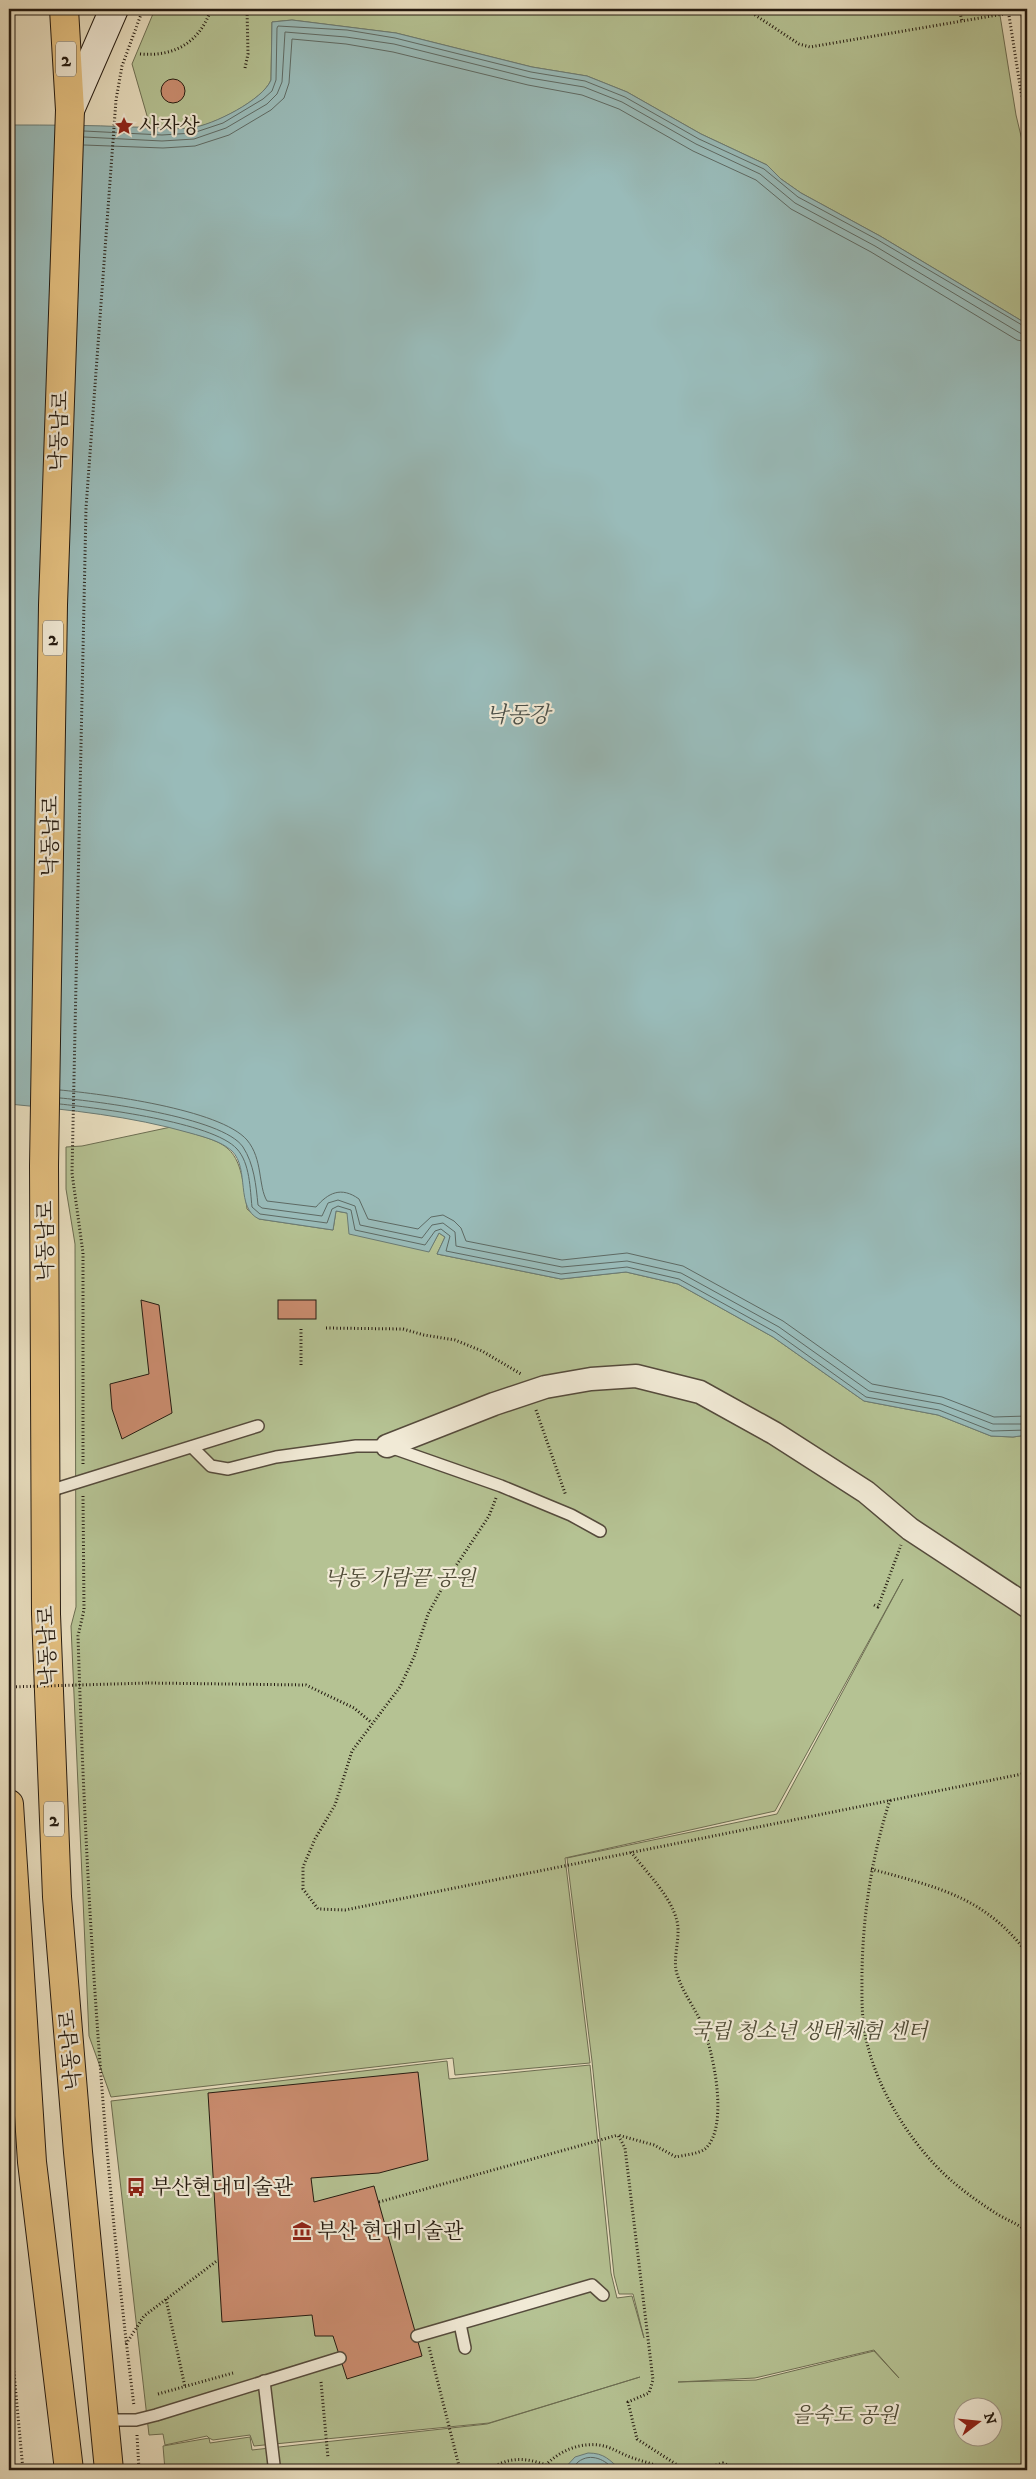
<svg xmlns="http://www.w3.org/2000/svg" width="1036" height="2479" font-family="'IM FELL DW Pica','Noto Serif KR',serif">
	<style>
		.green { fill: #b5c293; stroke: #6c6e52; fill-rule: evenodd }
		.water { fill: #99bbb9; stroke: #6a7b75 }
		.lines { fill: none; stroke-linecap: round; stroke-linejoin: round }
		.shore { stroke: #5e6a64; stroke-width: 1 }
		.building { fill: #cb8d70; stroke: #241a10 }
		.lane-casing { stroke: #554b3c; stroke-width: 14 }
		.street-casing { stroke: #554b3c; stroke-width: 25 }
		.secondary-casing { stroke: #241a10; stroke-width: 30 }
		.primary-casing { stroke: #241a10; stroke-width: 30 }
		.path { stroke: #241a10; stroke-width: 3; stroke-dasharray: 1 2.5; stroke-linecap: butt }
		.lane { stroke: #f1ead6; stroke-width: 11 }
		.street { stroke: #f1ead6; stroke-width: 22 }
		.secondary { stroke: #f1ead6; stroke-width: 28 }
		.primary { stroke: #e4c080; stroke-width: 28 }
		.path-bridge { stroke: #241a10; stroke-width: 3; stroke-dasharray: 1 2.5; stroke-linecap: butt }
		.labels { text-anchor: middle; stroke-width: 4.5; stroke-linejoin: round; paint-order: stroke }
		.shield { fill: #f1ead6; stroke: #62584b; stroke-width: 1 }
		.shield-label { font-size: 20px; font-weight: bold; fill: #241a10 }
		.poi-label { font-size: 21px; fill: #241a10; stroke: #f1ead6; text-anchor: start }
		.street-label { font-size: 21px; fill: #241a10; stroke: #f1ead6 }
		.park-label { font-size: 21px; font-style: italic; fill: #504c37; stroke: #f1ead6 }
		.water-label { font-size: 22px; font-style: italic; fill: #4d524b; stroke: #f1ead6 }
	</style>
	<rect width="100%" height="100%" fill="#e9dfc0"/>
	<filter id="stains"><feTurbulence type="fractalNoise" baseFrequency=".004" numOctaves="4"/><feColorMatrix values="0 0 0 0 .2 0 0 0 0 .09 0 0 0 0 .02 0 0 0 .5 -.17"/></filter>
	<radialGradient id="worn" r=".72"><stop offset=".6" stop-color="#630" stop-opacity="0"/><stop offset="1" stop-color="#630" stop-opacity=".3"/></radialGradient>
	<g class="green">
		<path d="M155,9H999L1016,115L1027,161V324L880,236L801,193L781,179L767,165L701,134L627,92L587,76L532,67L396,33L292,20L272,22L271,80C263,100 214,125 192,128C179,130 163,130 150,126L132,64Z"/>
		<path d="M1020,9H1027V54Z"/>
		<path d="M171,1127C232,1145 239,1142 247,1209L259,1219L333,1230L336,1211L347,1213L382,1240L429,1251L439,1233L445,1237L437,1254L561,1279L626,1272L678,1284L773,1337L864,1401L938,1415L991,1436L1013,1437L1027,1435V2470H165L163,2446L209,2438L207,2436L165,2445L163,2434L149,2435L111,2101L447,2061L449,2079L590,2065L611,2273L617,2298L632,2296L644,2338L633,2294H619L614,2275L592,2061L567,1858L777,1814L903,1579L775,1811L565,1858L590,2063L455,2075L453,2058L111,2097L89,2036L71,1626L76,1607L75,1244L66,1189V1147L82,1146ZM874,2350L899,2378L874,2351L756,2380L678,2382L755,2378ZM640,2377L487,2424L252,2450L250,2437L210,2443L209,2438L213,2440L250,2435L254,2446L489,2423ZM964,2406H994V2436H964Z"/>
	</g>
	<g class="water">
		<path d="M292,20L396,33L532,67L587,76L627,92L701,134L767,165L781,179L801,193L880,236L1027,324V1435L1013,1437L991,1436L938,1415L864,1401L773,1337L678,1284L626,1272L561,1279L437,1254L445,1237L439,1233L429,1252L349,1234L347,1213L336,1211L333,1230L259,1219C235,1208 250,1169 232,1151C221,1141 204,1137 190,1133C131,1116 70,1110 9,1104V125C49,125 90,125 131,127C151,127 171,130 191,128C213,125 263,100 271,80L272,22Z"/>
		<path d="M588,2453C605,2453 609,2460 621,2470H563L575,2457Z"/>
	</g>
	<g class="lines">
		<g class="shore">
			<path d="M84,131L162,135L193,133L223,123L263,99L272,91L276,80L277,28L278,26L347,30L395,38L531,72L585,81L625,97L699,139L764,169L798,197L878,240L1027,328"/>
			<path d="M84,137L162,141L194,139L226,128L267,104L277,94L282,82L285,32L346,37L394,44L530,78L584,87L622,102L696,144L760,174L795,203L875,246L1020,333L1027,335"/>
			<path d="M84,145L163,148L195,146L229,135L271,110L284,98L289,83L292,39L346,44L393,52L528,85L582,95L619,109L693,151L756,180L791,209L871,252L1017,340L1027,342"/>
			<path d="M60,1090C102,1094 220,1109 247,1140C263,1159 258,1186 267,1201L316,1207C328,1193 341,1186 359,1199L368,1219L418,1229L431,1217L443,1215L454,1221L461,1228L466,1241L562,1260L627,1253L683,1266L783,1321L872,1384L942,1397L994,1417L1027,1416"/>
			<path d="M60,1098C96,1101 223,1117 243,1147C254,1164 256,1185 258,1205L262,1208L322,1216L328,1203L338,1200L355,1206L360,1225L422,1238L432,1225L443,1223L455,1232L456,1246L562,1267L627,1261L681,1273L779,1327L869,1391L941,1404L993,1424H1027"/>
			<path d="M60,1104C97,1108 213,1122 237,1149C250,1163 250,1189 252,1207L260,1214L327,1223L332,1209L338,1206L351,1210L355,1230L425,1245L435,1231L441,1229L450,1236L446,1251L561,1274L627,1267L679,1279L775,1332L866,1397L939,1410L992,1431L1027,1430"/>
			<path d="M570,2470C574,2468 575,2465 578,2462C591,2452 606,2460 614,2470"/>
		</g>
	</g>
	<g class="building">
		<circle cx="173" cy="91" r="12"/>
		<path d="M141,1300L159,1305L172,1413L122,1439L112,1409L110,1384L149,1374Z"/>
		<rect x="278" y="1300" width="38" height="19"/>
		<path d="M418,2072L428,2160L379,2173L311,2178L314,2202L374,2186L422,2356L347,2379L333,2336H315L312,2315L222,2322L208,2093Z"/>
	</g>
	<g class="lines">
		<g class="lane-casing">
			<g id="lane">
				<path d="M192,1447L211,1466L228,1469L276,1457L356,1446H387L501,1486L571,1515L600,1531"/>
				<path d="M46,1492L258,1426"/>
				<path d="M460,2324L465,2348"/>
				<path d="M417,2336L592,2285L603,2295"/>
				<path d="M264,2381L274,2465"/>
				<path d="M104,2420H136L156,2415L340,2358"/>
			</g>
		</g>
		<g class="street-casing">
			<path id="street" d="M387,1446L494,1404L545,1387L591,1379L636,1376L700,1392L774,1433L866,1492L910,1529L1027,1606"/>
		</g>
		<g class="secondary-casing">
			<path id="secondary" d="M70,110L114,9"/>
		</g>
		<g class="primary-casing">
			<g id="primary">
				<path d="M64,9L70,110L53,605L44,1166L46,1614L57,1897L78,2152L109,2470"/>
				<path d="M9,1804L32,2162L69,2470"/>
			</g>
		</g>
		<g class="path">
			<path d="M746,9L799,44L810,47L1009,13"/>
			<path d="M959,9L962,21"/>
			<path d="M1008,9L1021,92L1027,117"/>
			<path d="M140,54C175,57 200,42 211,9"/>
			<path d="M245,68L248,54L247,9"/>
			<path d="M326,1328L403,1329L424,1335L455,1340L482,1351L521,1374"/>
			<path d="M301,1365V1328"/>
			<path d="M536,1410L566,1496"/>
			<path d="M83,1464V1253L72,1173L86,508L116,100L122,66L143,9"/>
			<path d="M83,1496L84,1610L78,1636C86,1893 102,2151 134,2406"/>
			<path d="M496,1498L489,1516L446,1581L428,1614L414,1657L400,1687L352,1751L335,1805L315,1839L303,1867V1889L318,1909L345,1910L1027,1773"/>
			<path d="M874,1605L878,1607L901,1545"/>
			<path d="M148,1683L306,1685L354,1708L372,1723"/>
			<path d="M890,1800C872,1856 863,1913 862,1972C862,1996 861,2020 867,2043C878,2089 907,2137 940,2170C957,2187 977,2201 997,2214C1007,2220 1018,2224 1027,2231"/>
			<path d="M631,1852C646,1872 671,1896 677,1921C681,1938 672,1958 677,1974C683,1993 693,2005 701,2022C713,2049 730,2127 705,2149C698,2154 684,2155 676,2157L654,2145L618,2135L625,2148L653,2380L649,2393L628,2402L637,2439L685,2470"/>
			<path d="M871,1869C936,1887 984,1896 1027,1953"/>
			<path d="M379,2202L618,2135"/>
			<path d="M166,2299L185,2387"/>
			<path d="M9,2319L23,2470"/>
			<path d="M126,2344L144,2316L218,2260"/>
			<path d="M429,2347L460,2470"/>
			<path d="M321,2382L328,2458"/>
			<path d="M158,2394L233,2373"/>
			<path d="M137,2435L139,2470"/>
			<path d="M489,2470C507,2457 525,2457 546,2465C560,2450 583,2441 604,2446C613,2448 623,2455 633,2458C644,2462 655,2464 666,2470"/>
			<path d="M699,2470L723,2463L739,2470"/>
			<path d="M1025,2470L1027,2421"/>
		</g>
		<use href="#lane" class="lane"/>
		<use href="#street" class="street"/>
		<use href="#secondary" class="secondary"/>
		<use href="#primary" class="primary"/>
		<path class="path-bridge" d="M9,1687L148,1683"/>
	</g>
	<defs>
		<g id="sight-bare" transform="scale(1.5)"><path d="M0-6L1.8-2.2L6-1.7L2.9 1.2L3.7 5.4L0 3.3L-3.7 5.4L-2.9 1.2L-6-1.7L-1.8-2.2Z" fill="#8f2418" stroke="#f1ead6" stroke-width="2.5" paint-order="stroke"/></g>
		<g id="bus-bare" transform="scale(1.5)"><path d="M-5-6H5V4H4V6H2V4H-2V6H-4V4H-5ZM-3.5-4V0h7V-4ZM-3.5 1.2v1.5H-2V1.2ZM2 1.2v1.5H3.5V1.2Z" fill="#8f2418" stroke="#f1ead6" stroke-width="2.5" paint-order="stroke"/></g>
		<g id="museum-bare" transform="scale(1.5)"><path d="M0-6L6-3V-2H-6V-3ZM-5-1h2V3h-2ZM-1-1h2V3h-2ZM3-1h2V3H3ZM-6 4H6V6H-6Z" fill="#8f2418" stroke="#f1ead6" stroke-width="2.5" paint-order="stroke"/></g>
	</defs>
	<g fill-rule="evenodd">
		<use href="#sight-bare" x="124" y="126"/>
		<use href="#bus-bare" x="136" y="2187"/>
		<use href="#museum-bare" x="302" y="2231"/>
	</g>
	<g class="labels">
		<g class="shield">
			<rect x="56" y="41.5" width="20" height="35" rx="4"/>
			<rect x="43" y="620.5" width="20" height="35" rx="4"/>
			<rect x="44" y="1801.5" width="20" height="35" rx="4"/>
		</g>
		<g class="shield-label">
			<text x="66" y="66">2</text>
			<text x="53" y="645">2</text>
			<text x="54" y="1826">2</text>
		</g>
		<g class="poi-label">
			<text x="139" y="133">사자상</text>
			<text x="151" y="2194">부산현대미술관</text>
			<text x="317" y="2238">부산 현대미술관</text>
		</g>
		<g class="street-label">
			<text transform="translate(59 431) rotate(-88)" y="7">낙동남로</text>
			<text transform="translate(50 836) rotate(-89)" y="7">낙동남로</text>
			<text transform="translate(45 1241) rotate(-90)" y="7">낙동남로</text>
			<text transform="translate(47 1646) rotate(-92)" y="7">낙동남로</text>
			<text transform="translate(70 2050) rotate(-95)" y="7">낙동남로</text>
		</g>
		<g class="park-label">
			<text x="400" y="1585">낙동 가람끝 공원</text>
			<text x="809" y="2038">국립 청소년 생태체험 센터</text>
			<text x="845" y="2422">을숙도 공원</text>
		</g>
		<g class="water-label">
			<text x="518" y="722">낙동강</text>
		</g>
	</g>
	<rect width="1036" height="2479" fill="none" stroke="#e9dfc0" stroke-width="30"/>
	<rect x="10" y="10" width="1016" height="2459" fill="none" stroke="#241a10" stroke-width="2.5"/>
	<rect x="15" y="15" width="1006" height="2449" fill="none" stroke="#241a10"/>
	<g transform="translate(978 2422) rotate(74)"><circle r="24" fill="#f1ead6" stroke="#9f9787"/>
	<path d="M0-4L9 19L0 12L-9 19Z" fill="#8f2418"/>
	<text y="-8" font-size="14" font-weight="bold" text-anchor="middle" fill="#241a10">N</text>
	</g>
	<rect width="100%" height="100%" filter="url(#stains)"/>
	<rect width="100%" height="100%" fill="url(#worn)"/>
</svg>
